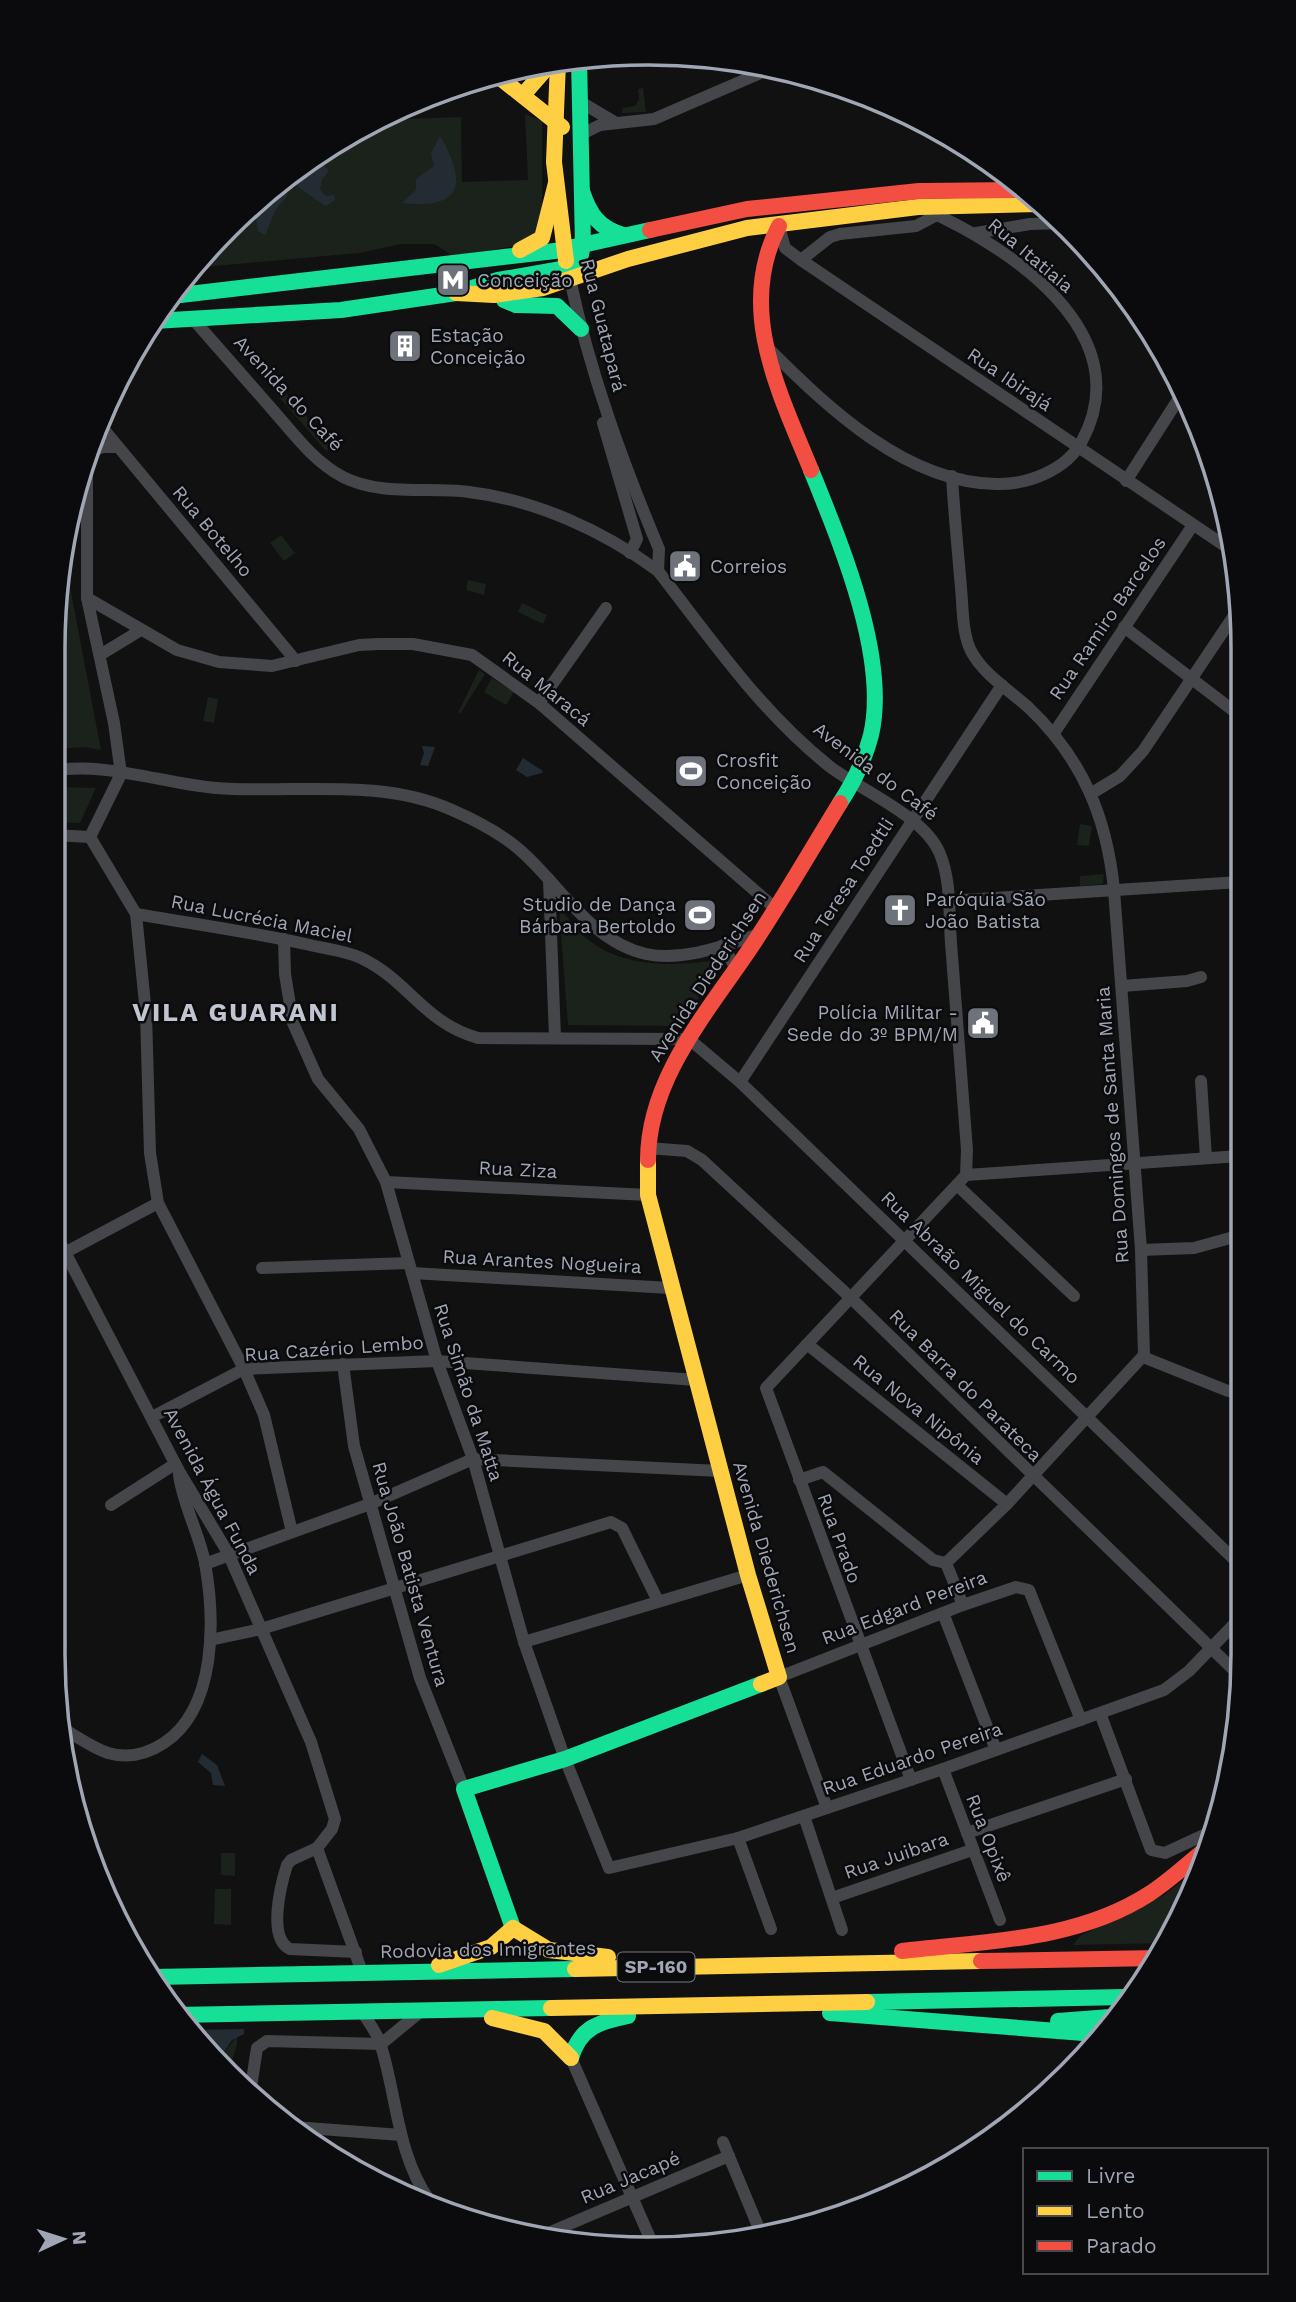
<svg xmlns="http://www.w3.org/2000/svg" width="1296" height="2302" font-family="'Work Sans',sans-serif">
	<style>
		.green { fill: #1b211b }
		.water { fill: #242c33 }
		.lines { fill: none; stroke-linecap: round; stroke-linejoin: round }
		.street { stroke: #45464a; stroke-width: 12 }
		.fast { stroke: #16e098; stroke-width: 16 }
		.slow { stroke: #ffcf43; stroke-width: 16 }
		.jam { stroke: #f24e42; stroke-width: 16 }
		.labels { text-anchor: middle; stroke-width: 5; stroke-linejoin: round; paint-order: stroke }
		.shield { fill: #0b0b0d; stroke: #737881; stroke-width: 2 }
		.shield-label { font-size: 18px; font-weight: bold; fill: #a0a6b3 }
		.street-label { font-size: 19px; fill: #a0a6b3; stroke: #0b0b0d }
		.poi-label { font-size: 19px; fill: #a0a6b3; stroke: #0b0b0d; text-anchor: start }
		.district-label { font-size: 26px; font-weight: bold; letter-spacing: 2px; fill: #c1c5cf; stroke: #0b0b0d }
		.rim { fill: none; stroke: #a0a6b3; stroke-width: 3.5 }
	</style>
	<rect width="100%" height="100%" fill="#111"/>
	<g class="green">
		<path d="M643,88L646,112L622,113L623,108L635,106L639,99L638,89Z"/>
		<path d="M525,114L542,121V228L531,243L455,257L434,244H401L359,253L191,268L201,255L286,175L375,120L461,117L462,182L528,180Z"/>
		<path d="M278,384L332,446L326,451L273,390Z"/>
		<path d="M70,512V587L101,750L84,747L54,749V609Z"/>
		<path d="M281,535L295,553L284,561L270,543Z"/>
		<path d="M468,580L486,584L484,595L466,590Z"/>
		<path d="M522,603L547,615L543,624L518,612Z"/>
		<path d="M479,670L485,674L460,714L458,713Z"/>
		<path d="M492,678L514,692L506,705L484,692Z"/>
		<path d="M208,697L218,699L214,723L203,721Z"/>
		<path d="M63,787L96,788L80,823L54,822V794Z"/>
		<path d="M1080,824L1092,826L1089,846L1077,845Z"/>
		<path d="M1104,874L1103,884L1080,886V876Z"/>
		<path d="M559,908C570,919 581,936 594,944C631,969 682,966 723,959L681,1026L568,1025Z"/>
		<path d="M221,1853H235V1876L221,1875Z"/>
		<path d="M1203,1865L1167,1943L1073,1945L1080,1936L1164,1895Z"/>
		<path d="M215,1889H231V1925L214,1924Z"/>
		<path d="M237,2036V2045L230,2067L220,2058Z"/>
	</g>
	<g class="water">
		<path d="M440,136C468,184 462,210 402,203L416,190V179L434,166L431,153Z"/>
		<path d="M324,165L329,171L322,179L320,190L326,196L334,195L335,200L325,206L293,183L291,172L298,168Z"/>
		<path d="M277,183L288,195L276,209L265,235L258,231L254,205Z"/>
		<path d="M422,746L435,747L428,766L420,765L424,753Z"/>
		<path d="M523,758L543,771L542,773L527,777L516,770Z"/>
		<path d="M202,1754L217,1765L225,1786L213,1785L211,1773L198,1762Z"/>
		<path d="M244,2029V2034L232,2040L220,2058L190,2030Z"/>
	</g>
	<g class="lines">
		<g class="street">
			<path d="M579,101L616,123"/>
			<path d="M580,135L600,125L654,119L772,68"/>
			<path d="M342,140L355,138L362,128"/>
			<path d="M779,226L785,248L801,260L1234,552"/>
			<path d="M976,233L1030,224L1064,223"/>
			<path d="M801,260L830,237L840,234L916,226L937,215"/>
			<path d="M570,279C590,373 622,461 659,549L658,571"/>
			<path d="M194,320C219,349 245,378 271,408C293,433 313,461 343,477C380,496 428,487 469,492C536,500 604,531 658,571C712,640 760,711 829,766C860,790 926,817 940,854C951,880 949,915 951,943C956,1012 962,1081 967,1150L966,1175L766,1388L911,1780"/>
			<path d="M769,349C828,408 907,483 996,484C1027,485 1067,470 1082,441C1140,333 1010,247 924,209"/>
			<path d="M603,423L637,539L630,553"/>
			<path d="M101,426L296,661"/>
			<path d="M90,452L103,447H118"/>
			<path d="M1126,481L1181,395"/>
			<path d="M87,598L177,650L219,662L272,666L359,645L379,644H413L472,655L539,703L775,908"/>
			<path d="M1124,627L1239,715"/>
			<path d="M100,655L141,630"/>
			<path d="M539,703L606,608"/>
			<path d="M1054,733L1193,525"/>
			<path d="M54,771C101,761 166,784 216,788C294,794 379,777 452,810C475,820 502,834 521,851C560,885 591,942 646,954C684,962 724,945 760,934"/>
			<path d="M1092,793L1120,776L1143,751L1239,608"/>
			<path d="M53,835L90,837L121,774L114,723L87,598V459"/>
			<path d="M90,837L136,914L146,1014L150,1153L158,1203L244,1369L264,1415L292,1532"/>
			<path d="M549,880L555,1038"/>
			<path d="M947,901L1240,882"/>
			<path d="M136,914C194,924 252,932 310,945C326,949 346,951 361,958C408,980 424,1023 478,1038L689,1039L740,1082L1242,1567"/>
			<path d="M284,939L285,974L293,1023L318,1079L359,1129L386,1182L437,1361L473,1459L524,1642L565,1759L609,1868L738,1838L943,1769L1164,1690L1189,1671L1242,1616"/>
			<path d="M723,945L736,969"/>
			<path d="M1122,986L1187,981L1201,977"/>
			<path d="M1201,1081L1206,1158"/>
			<path d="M740,1082L1002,685"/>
			<path d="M648,1148L687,1151L702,1160L851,1298L1242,1678"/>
			<path d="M966,1175L1240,1156"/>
			<path d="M386,1182L648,1195"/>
			<path d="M957,1185L1074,1296"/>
			<path d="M53,1229L179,1471L228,1553L311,1742L335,1819L332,1829L317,1848L291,1860L287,1865C281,1884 267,1938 290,1949L356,1952"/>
			<path d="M1141,1250L1194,1248L1241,1235"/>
			<path d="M53,1259L158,1203"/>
			<path d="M262,1268L409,1263"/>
			<path d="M412,1273L670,1288"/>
			<path d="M1236,1322H1241"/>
			<path d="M807,1344L1007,1504"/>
			<path d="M1143,1357L1228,1391"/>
			<path d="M343,1364L354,1446L420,1678L464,1789"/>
			<path d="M152,1417L244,1369L437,1361L696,1380"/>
			<path d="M799,1480L823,1472L933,1560L946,1563L1007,1504L1144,1355L1141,1250L1114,890C1107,817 1082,758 1028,707C1009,690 983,674 971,651C962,633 963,608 961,588C958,551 954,513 952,476"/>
			<path d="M111,1505L175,1464"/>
			<path d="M946,1563L963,1605"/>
			<path d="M205,1564L370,1504L473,1459L720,1471"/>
			<path d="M53,1596L61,1643L55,1672"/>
			<path d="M943,1613L996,1750"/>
			<path d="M210,1640L261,1629L611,1522L622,1528L658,1601"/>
			<path d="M524,1642L748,1575"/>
			<path d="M1100,1713L1151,1850L1165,1853L1204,1835"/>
			<path d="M65,1730C78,1737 93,1748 108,1753C128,1759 147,1754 164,1743C217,1708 215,1619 205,1563C199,1533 183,1505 179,1475"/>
			<path d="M943,1769L1000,1920"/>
			<path d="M827,1808L779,1677L963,1605L1016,1587L1029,1590L1081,1720"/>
			<path d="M804,1816L842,1930"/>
			<path d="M967,1833L1126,1779"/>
			<path d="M738,1838L771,1929"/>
			<path d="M317,1848L362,1972"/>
			<path d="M832,1898L972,1850"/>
			<path d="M363,2013C369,2023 378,2034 381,2046C397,2097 397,2154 429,2200"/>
			<path d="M571,2058L653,2245"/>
			<path d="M251,2087L257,2048L267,2041L381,2044L420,2012"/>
			<path d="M294,2127L401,2135"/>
			<path d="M723,2142L760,2231"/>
			<path d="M546,2234L729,2156"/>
		</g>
		<g class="fast">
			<path d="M579,59L583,245"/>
			<path d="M582,191C590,215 599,228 623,235"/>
			<path d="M172,296L555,251L650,230"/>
			<path d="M504,300L516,305L557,306L581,329"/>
			<path d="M154,321L341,310L456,293L498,280L567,268L580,259L583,245"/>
			<path d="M811,470C840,542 889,657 871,735C865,759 853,783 840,803"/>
			<path d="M513,1928L464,1789L565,1759L761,1684"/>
			<path d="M154,1977L575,1969"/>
			<path d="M867,2002L1126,1997"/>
			<path d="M830,2013L1096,2034"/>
			<path d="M175,2015L551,2008"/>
			<path d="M1058,2021L1110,2017"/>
			<path d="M571,2058C580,2027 599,2022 628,2016"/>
		</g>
		<g class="slow">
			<path d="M558,62L554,162L566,261"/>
			<path d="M494,73L562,127"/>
			<path d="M523,95L551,63"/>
			<path d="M520,250L542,238L556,183"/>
			<path d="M456,293L494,295L543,288L628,259L747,228L918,207L1040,204"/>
			<path d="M648,1160V1195L748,1575L779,1677L761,1684"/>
			<path d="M439,1965L491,1947L513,1928L549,1950L608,1957"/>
			<path d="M575,1969L981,1961"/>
			<path d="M551,2008L867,2002"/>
			<path d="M492,2018L544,2031L571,2058"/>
		</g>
		<g class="jam">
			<path d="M779,226C736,308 779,392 811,470"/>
			<path d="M650,230L747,209L919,191L1021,190"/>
			<path d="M648,1160C648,1074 715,1004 759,935C787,892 813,847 840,803"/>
			<path d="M902,1951C986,1941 1076,1941 1149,1894C1171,1880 1191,1860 1212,1844"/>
			<path d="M981,1961L1159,1958"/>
		</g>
	</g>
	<defs>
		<g id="metro-square" transform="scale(1.75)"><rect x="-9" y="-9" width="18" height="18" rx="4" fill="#6e727a" stroke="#0b0b0d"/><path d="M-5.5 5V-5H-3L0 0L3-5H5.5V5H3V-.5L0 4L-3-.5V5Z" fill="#fff"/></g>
		<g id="building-square" transform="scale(1.75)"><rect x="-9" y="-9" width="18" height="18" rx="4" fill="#6e727a" stroke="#0b0b0d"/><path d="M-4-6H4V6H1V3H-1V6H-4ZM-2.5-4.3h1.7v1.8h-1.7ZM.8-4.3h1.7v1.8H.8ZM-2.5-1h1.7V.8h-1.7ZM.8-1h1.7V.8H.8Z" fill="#fff"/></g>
		<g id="civic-square" transform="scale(1.75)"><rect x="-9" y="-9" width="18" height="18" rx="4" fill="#6e727a" stroke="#0b0b0d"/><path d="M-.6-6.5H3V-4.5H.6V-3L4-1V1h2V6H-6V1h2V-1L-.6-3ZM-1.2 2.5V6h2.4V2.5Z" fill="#fff"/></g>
		<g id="stadium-square" transform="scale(1.75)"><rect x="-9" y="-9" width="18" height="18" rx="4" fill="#6e727a" stroke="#0b0b0d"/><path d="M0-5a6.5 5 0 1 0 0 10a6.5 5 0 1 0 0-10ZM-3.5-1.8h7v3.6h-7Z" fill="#fff"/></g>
		<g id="church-square" transform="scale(1.75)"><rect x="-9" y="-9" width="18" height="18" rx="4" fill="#6e727a" stroke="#0b0b0d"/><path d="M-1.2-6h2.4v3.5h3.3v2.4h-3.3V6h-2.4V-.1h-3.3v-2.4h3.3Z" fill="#fff"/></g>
	</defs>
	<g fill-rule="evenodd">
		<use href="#metro-square" x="453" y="280"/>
		<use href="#building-square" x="405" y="346"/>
		<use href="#civic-square" x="685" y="566"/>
		<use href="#stadium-square" x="691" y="771"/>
		<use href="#church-square" x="900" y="910"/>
		<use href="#stadium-square" x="700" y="915"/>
		<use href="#civic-square" x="983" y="1023"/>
	</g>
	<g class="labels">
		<rect class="shield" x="617.5" y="1952.5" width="77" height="29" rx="5"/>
		<g class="shield-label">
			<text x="656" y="1973">SP-160</text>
		</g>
		<g class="street-label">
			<text transform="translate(1031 255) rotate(40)" y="7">Rua Itatiaia</text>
			<text transform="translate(604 325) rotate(76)" y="7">Rua Guatapará</text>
			<text transform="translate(1010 379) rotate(34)" y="7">Rua Ibirajá</text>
			<text transform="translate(289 393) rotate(47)" y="7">Avenida do Café</text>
			<text transform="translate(213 531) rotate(50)" y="7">Rua Botelho</text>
			<text transform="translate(1107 618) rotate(-56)" y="7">Rua Ramiro Barcelos</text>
			<text transform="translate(547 688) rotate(39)" y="7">Rua Maracá</text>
			<text transform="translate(876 771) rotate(37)" y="7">Avenida do Café</text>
			<text transform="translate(843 890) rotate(-57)" y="7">Rua Teresa Toedtli</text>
			<text transform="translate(262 918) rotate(11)" y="7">Rua Lucrécia Maciel</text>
			<text transform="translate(707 976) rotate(-57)" y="7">Avenida Diederichsen</text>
			<text transform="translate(1112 1125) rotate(-94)" y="7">Rua Domingos de Santa Maria</text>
			<text transform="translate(518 1169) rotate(3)" y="7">Rua Ziza</text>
			<text transform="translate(542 1261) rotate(3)" y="7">Rua Arantes Nogueira</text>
			<text transform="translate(981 1287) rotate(44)" y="7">Rua Abraão Miguel do Carmo</text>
			<text transform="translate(334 1348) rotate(-4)" y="7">Rua Cazério Lembo</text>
			<text transform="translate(966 1385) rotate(45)" y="7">Rua Barra do Parateca</text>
			<text transform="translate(469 1392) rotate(72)" y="7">Rua Simão da Matta</text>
			<text transform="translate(919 1409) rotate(39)" y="7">Rua Nova Nipônia</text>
			<text transform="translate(213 1491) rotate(62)" y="7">Avenida Água Funda</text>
			<text transform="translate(840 1538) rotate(70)" y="7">Rua Prado</text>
			<text transform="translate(767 1557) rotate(74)" y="7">Avenida Diederichsen</text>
			<text transform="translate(411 1574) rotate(74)" y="7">Rua João Batista Ventura</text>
			<text transform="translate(904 1607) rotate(-21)" y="7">Rua Edgard Pereira</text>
			<text transform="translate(912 1758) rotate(-19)" y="7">Rua Eduardo Pereira</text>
			<text transform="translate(989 1838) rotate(69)" y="7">Rua Opixê</text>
			<text transform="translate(896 1855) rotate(-19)" y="7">Rua Juibara</text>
			<text transform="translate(488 1949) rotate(-1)" y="7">Rodovia dos Imigrantes</text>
			<text transform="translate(630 2177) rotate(-23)" y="7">Rua Jacapé</text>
		</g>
		<g class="poi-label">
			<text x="477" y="287">Conceição</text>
			<text x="430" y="342">Estação<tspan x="430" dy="22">Conceição</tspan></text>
			<text x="710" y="573">Correios</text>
			<text x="716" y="767">Crosfit<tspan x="716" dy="22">Conceição</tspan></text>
			<text x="925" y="906">Paróquia São<tspan x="925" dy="22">João Batista</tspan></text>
			<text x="676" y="911" text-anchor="end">Studio de Dança<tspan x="676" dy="22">Bárbara Bertoldo</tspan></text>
			<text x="958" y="1019" text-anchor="end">Polícia Militar -<tspan x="958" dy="22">Sede do 3º BPM/M</tspan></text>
		</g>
		<g class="district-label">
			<text x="236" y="1021">VILA GUARANI</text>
		</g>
	</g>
	<path d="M0 0H1296V2302H0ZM648 65H648A583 583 0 0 1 1231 648V1654A583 583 0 0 1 648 2237H648A583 583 0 0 1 65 1654V648A583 583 0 0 1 648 65Z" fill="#0b0b0d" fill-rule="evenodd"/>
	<path class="rim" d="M648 65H648A583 583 0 0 1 1231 648V1654A583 583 0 0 1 648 2237H648A583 583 0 0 1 65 1654V648A583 583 0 0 1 648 65Z"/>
	<rect x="1023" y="2148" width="245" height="126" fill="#0b0b0d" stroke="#47494f" stroke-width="2"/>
	<rect x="1037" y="2171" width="35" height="10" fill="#16e098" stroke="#47494f" stroke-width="2"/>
	<text x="1086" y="2183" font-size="21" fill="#a0a6b3">Livre</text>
	<rect x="1037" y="2206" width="35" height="10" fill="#ffcf43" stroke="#47494f" stroke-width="2"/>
	<text x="1086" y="2218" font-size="21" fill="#a0a6b3">Lento</text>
	<rect x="1037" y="2241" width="35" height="10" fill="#f24e42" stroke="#47494f" stroke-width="2"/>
	<text x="1086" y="2253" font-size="21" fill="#a0a6b3">Parado</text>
	<g transform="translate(63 2239) rotate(86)" stroke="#0b0b0d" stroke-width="5" paint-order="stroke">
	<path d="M0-5L12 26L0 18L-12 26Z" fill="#a0a6b3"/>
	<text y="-10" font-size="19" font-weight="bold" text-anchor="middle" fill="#a0a6b3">N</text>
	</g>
</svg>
